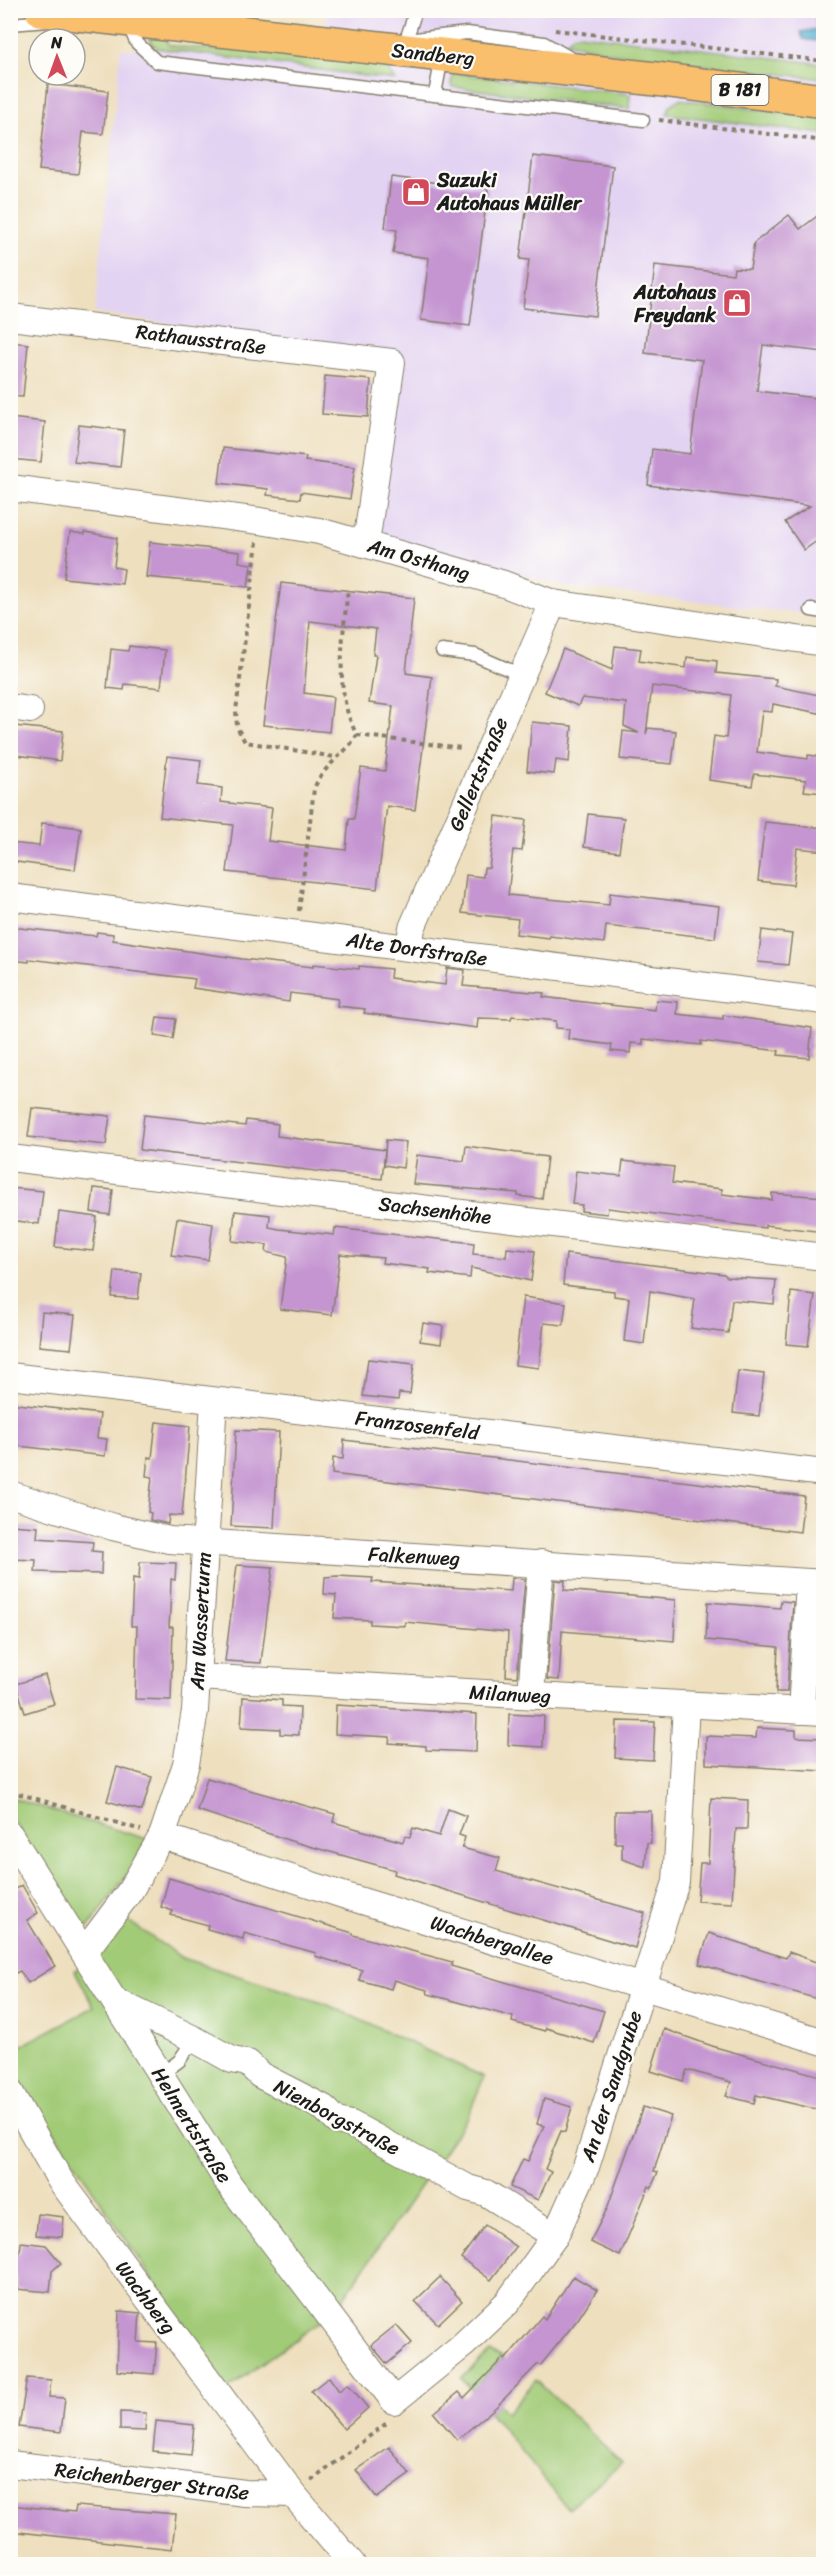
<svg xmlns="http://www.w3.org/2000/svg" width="834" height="2575" font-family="Sriracha,sans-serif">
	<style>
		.built { fill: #e3d3f2 }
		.green { fill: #a2cb77; stroke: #5f744a; stroke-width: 1.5 }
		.water { fill: #54afd2; stroke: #386677; stroke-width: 1.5 }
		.building { fill: #c595d1 }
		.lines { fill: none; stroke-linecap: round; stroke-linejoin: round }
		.service-casing { stroke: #857e6d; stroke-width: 15 }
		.minor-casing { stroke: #857e6d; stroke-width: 28 }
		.primary-casing { stroke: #857e6d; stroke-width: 36 }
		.path { stroke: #857e6d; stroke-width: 4; stroke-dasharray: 4.5 4.5; stroke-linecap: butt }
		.service { stroke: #fff; stroke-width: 12 }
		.minor { stroke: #fff; stroke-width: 26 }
		.primary { stroke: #f9bf6d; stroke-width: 33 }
		.labels { text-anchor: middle; stroke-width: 4.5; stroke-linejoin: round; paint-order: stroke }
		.shield { fill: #fdfcf7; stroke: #605f5e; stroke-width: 1.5 }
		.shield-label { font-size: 18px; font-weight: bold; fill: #1c1c1c }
		.street-label { font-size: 20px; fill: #1c1c1c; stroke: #fdfcf7 }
		.poi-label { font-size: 20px; font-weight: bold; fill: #1c1c1c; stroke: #fdfcf7; text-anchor: start }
	</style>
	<rect width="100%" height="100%" fill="#fdfcf7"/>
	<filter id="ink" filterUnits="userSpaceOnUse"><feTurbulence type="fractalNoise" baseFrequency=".0167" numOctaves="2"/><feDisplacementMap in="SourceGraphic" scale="12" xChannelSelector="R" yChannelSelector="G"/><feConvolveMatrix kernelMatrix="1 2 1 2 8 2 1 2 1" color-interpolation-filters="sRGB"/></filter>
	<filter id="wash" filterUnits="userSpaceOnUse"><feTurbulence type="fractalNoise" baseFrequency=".008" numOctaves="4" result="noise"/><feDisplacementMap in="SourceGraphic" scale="24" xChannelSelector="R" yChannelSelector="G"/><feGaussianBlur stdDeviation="1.35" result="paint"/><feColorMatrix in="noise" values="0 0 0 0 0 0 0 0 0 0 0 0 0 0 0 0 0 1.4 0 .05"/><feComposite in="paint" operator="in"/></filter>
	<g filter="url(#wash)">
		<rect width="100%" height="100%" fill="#eedfbe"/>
		<path class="built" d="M327,11H823V616L562,586L375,534L400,357L95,313L121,49L156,48L321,70Z"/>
		<g class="green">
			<path d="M579,34L823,64V79L631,57L566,42L573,35Z"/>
			<path d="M147,35L165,37L168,45L222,51L230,44L377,63L385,66L395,80L156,48Z"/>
			<path d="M454,73L630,94L629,109L453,87L451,83Z"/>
			<path d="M679,99L823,118V134L667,114L670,106Z"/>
			<path d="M11,1798L147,1839L134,1865L88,1928L71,1916L11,1816Z"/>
			<path d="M127,1920L182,1958L326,2004L484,2077L468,2116L335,2311L226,2390L11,2067L10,2052L94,2007L75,1971Z"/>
			<path d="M490,2352L503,2358L479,2383L507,2413L536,2380L622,2463L568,2509L462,2378Z"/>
		</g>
		<path class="water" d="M823,14V42L803,39L801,32L817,29L816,17Z"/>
		<g id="blocks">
			<g class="building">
				<path d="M48,84L108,91L103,134L83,132L78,174L39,170Z"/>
				<path d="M533,156L613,166L595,316L523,308L529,260L520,259Z"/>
				<path d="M391,177L488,189L470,326L421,320L429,258L393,253L397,230L385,228Z"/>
				<path d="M824,211V352L763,345L757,391L824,399V536L804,550L785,522L810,506L648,485L652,449L690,454L702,360L645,353L655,265L733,274L734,268L750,269L754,243L789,215L800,229Z"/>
				<path d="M10,342L28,344L23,397L10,396Z"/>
				<path d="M325,376L371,380L368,417L322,414Z"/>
				<path d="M10,418L45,422L41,462L10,459Z"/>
				<path d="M79,425L124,430L120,467L74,462Z"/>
				<path d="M223,448L306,457L305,461L355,467L350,499L301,492L300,499L267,495L268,489L219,483Z"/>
				<path d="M70,532L85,534V532L117,538L114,567L124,569L122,584L64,578Z"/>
				<path d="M150,542L240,552L239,562L251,564L248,587L146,577Z"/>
				<path d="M281,583L414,598L406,673L432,677L415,810L387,806L377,889L227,872L233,825L160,817L167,756L201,760L198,785L222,788L221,802L272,808L268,841L346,850L349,819H354L361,768L385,771L393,706L369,703L376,655H373L376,629L310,621L304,693L333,697L329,732L263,725Z"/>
				<path d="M129,646L165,650L161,688L125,684L124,690L107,688L111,649L128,651Z"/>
				<path d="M615,646L641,649L639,661L686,668L687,657L717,661L716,673L776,679L775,686L824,696V714L773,704L772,712L762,711L757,752L808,759V755L824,757V793L804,791L806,780L754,774L752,786L709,780L714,736L726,738L731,695L652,686L646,734L648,728L676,731L672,764L620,759L623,731L639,733L624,726L626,703L582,698L578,706L545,692L563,649L612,670Z"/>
				<path d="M532,722L572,726L569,762L556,760L554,774L527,771Z"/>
				<path d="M14,726L63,731L60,761L10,754Z"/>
				<path d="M588,814L624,818L619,852L584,847Z"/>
				<path d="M496,816L526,820L522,851L513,850L508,895L609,905L610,893L719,906L715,938L606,926L604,943L550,936L549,938L516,934L518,919L462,913L466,875L483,877L484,868H489Z"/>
				<path d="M765,822L824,828V851L797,848L793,885L758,881Z"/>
				<path d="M42,823L81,828L75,870L10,861V843L39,846Z"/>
				<path d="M10,927L96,936L97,932L113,934V940L242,959L313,967V964L359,969V966L391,969L390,978L445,985L447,968L465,970L463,986L544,993L543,997L600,1004L655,1010L656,1000L678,1002L677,1014L723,1019V1015L812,1028L809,1058L778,1055L779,1051L701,1041V1045L643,1039V1044L631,1043L630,1053L611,1051L612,1045L568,1039L569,1029L556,1028V1021L512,1016L511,1019L478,1018L477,1028L364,1013L365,1009L337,1006L338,999L290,993L289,1002L193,988L195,979L29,959V962L10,960Z"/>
				<path d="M762,930L792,934L788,965L758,962Z"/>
				<path d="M157,1017L176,1019L173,1039L154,1036Z"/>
				<path d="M32,1108L110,1116L106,1145L28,1137Z"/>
				<path d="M144,1115L245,1126L246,1120L278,1124L277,1136L385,1150L382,1179L140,1150Z"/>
				<path d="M386,1140L406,1142L403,1168L384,1165Z"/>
				<path d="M466,1146L547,1157L542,1199L518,1196V1193L413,1184L417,1155L464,1161Z"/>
				<path d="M623,1161L674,1167L672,1183L722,1189V1194L772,1200V1193L824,1197V1232L765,1225V1228L608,1208L607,1214L581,1211L582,1205L572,1204L576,1171L621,1176Z"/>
				<path d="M10,1188L43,1191L39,1224L10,1220Z"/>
				<path d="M94,1188L113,1190L110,1215L91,1212Z"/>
				<path d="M235,1211L270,1215L269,1227L279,1229L334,1235L335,1228L474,1243L473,1254L506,1257L507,1248L535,1251L531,1281L471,1268L470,1278L429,1273L430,1269L382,1263L383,1258L340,1254L332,1315L280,1309L287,1257L266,1252L267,1245L232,1241Z"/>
				<path d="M59,1212L97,1217L93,1251L55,1247Z"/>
				<path d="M177,1218L213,1224L208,1260L171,1255Z"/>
				<path d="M566,1254L724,1274L727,1277L776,1280L774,1304L732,1300L728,1333L691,1328L695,1299L650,1291L644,1344L624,1341L629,1298L614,1296V1291L563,1285Z"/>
				<path d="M115,1271L141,1273L138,1299L112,1297Z"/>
				<path d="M791,1292L815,1295L808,1346L786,1344Z"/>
				<path d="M523,1297L566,1303L563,1325L544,1323L539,1368L515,1365Z"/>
				<path d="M42,1312L75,1315L71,1349L39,1346Z"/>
				<path d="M423,1323L443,1326L441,1344L420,1341Z"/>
				<path d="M368,1359L414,1364L410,1394L399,1393L398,1400L363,1396Z"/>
				<path d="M738,1371L764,1374L759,1416L733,1413Z"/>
				<path d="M10,1403L100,1414L97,1438L107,1439L105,1456L10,1445Z"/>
				<path d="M156,1422L190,1426L182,1516L169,1515L168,1524L150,1520L151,1513L148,1512L152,1477L146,1476L148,1457L152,1458Z"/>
				<path d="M236,1430L279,1432L274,1528L231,1526Z"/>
				<path d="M344,1440L804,1496L800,1532L332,1474L333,1458L343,1459Z"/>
				<path d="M10,1525L38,1527L37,1538L93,1542L92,1551L102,1552L101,1574L35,1572L36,1560L10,1559Z"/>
				<path d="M140,1562L176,1563L175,1580L171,1579L170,1611L169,1627H173L171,1700L135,1699L137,1626H131L133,1578L139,1579Z"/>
				<path d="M237,1565L273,1567L261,1663L225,1661Z"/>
				<path d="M337,1576L373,1578L372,1582L511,1591L512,1578L525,1579L517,1677L506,1676L508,1632L405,1622V1626L370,1624V1620L334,1618L336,1595L324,1594L325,1577Z"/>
				<path d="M555,1580L565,1581L564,1590L676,1600L674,1641L562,1631L559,1680L547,1679Z"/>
				<path d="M781,1601L793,1602L787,1692H776L778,1647L706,1640L708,1602L780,1608Z"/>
				<path d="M45,1675L54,1704L25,1713L16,1684Z"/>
				<path d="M243,1697L282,1700V1706L300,1707L299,1735L280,1734V1729L241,1727Z"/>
				<path d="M336,1705L477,1714L476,1752L426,1750V1746L389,1743L390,1737L335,1734Z"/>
				<path d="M509,1714L544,1716L543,1747L508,1745Z"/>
				<path d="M617,1721L655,1722L653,1760L615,1758Z"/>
				<path d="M757,1728L796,1730V1737L824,1738V1771L706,1764V1736L756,1738Z"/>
				<path d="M117,1767L152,1777L142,1811L107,1801Z"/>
				<path d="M207,1778L335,1814L333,1822L403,1842L405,1836L410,1837L413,1828L439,1836L448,1809L466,1816L459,1835L465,1837L462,1848L500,1858L496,1871L645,1913L635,1948L445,1890L394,1874L395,1870L291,1841L197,1810Z"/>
				<path d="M711,1798L748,1800L747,1829H736L732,1903L697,1901L700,1863H708Z"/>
				<path d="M615,1811H651V1843H647L645,1867L622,1859V1843H615Z"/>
				<path d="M169,1878L353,1933V1935L452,1962L451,1966L604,2011L594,2043L546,2028L545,2031L512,2022L513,2017L428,1994L427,1990L394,1980L391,1989L359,1980L362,1970L315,1956L316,1953L244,1933L243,1939L207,1929L208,1925L171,1915L173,1911L161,1907Z"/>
				<path d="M22,1885L38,1913L27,1920L55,1966L28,1983L20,1971L16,1973L10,1963V1892Z"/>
				<path d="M709,1933L786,1958L789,1952L824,1965V2001L699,1964Z"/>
				<path d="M664,2029L715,2047L824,2077V2111L756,2095L754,2103L726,2096L731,2082L687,2070L683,2081L651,2071Z"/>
				<path d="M544,2099L572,2107L565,2132L561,2131L545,2169L551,2172L538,2200L510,2187L523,2159L528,2161L544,2126L537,2124Z"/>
				<path d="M643,2107L671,2116L654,2171L658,2172L651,2188L649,2186L620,2256L590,2242L607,2209Z"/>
				<path d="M38,2214L64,2217L62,2237L36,2235Z"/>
				<path d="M485,2225L516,2247L491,2280L461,2258Z"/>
				<path d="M21,2242L46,2245L61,2263L52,2271L50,2292L16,2289L17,2278L10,2271V2266L11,2257L20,2252Z"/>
				<path d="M573,2276L597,2290L578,2319L540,2366L538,2364L496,2407L457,2440L434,2413L459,2392L464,2398L503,2358L505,2360L542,2316L545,2319Z"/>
				<path d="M440,2277L462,2301L438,2324L415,2301Z"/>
				<path d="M119,2311L140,2313L138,2342L157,2343L154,2374L117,2371Z"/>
				<path d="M396,2325L412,2343L387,2364L371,2345Z"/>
				<path d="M329,2377L339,2391L348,2384L368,2408L344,2429L311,2391Z"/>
				<path d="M27,2378L51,2380L49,2397L65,2398L61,2432L19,2427Z"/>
				<path d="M120,2412L146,2413L145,2431L120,2430Z"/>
				<path d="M156,2421L194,2425L191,2455L153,2451Z"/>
				<path d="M389,2447L410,2474L377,2498L356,2470Z"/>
				<path d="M10,2505L75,2512L76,2506L176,2514L172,2549L10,2531Z"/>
			</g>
		</g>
	</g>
	<g filter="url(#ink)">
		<use href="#blocks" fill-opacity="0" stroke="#857e6d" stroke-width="1.5"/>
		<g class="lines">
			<g class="service-casing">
				<g id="service">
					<path d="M10,24L48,21"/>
					<path d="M128,24L136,42L157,62L643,120"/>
					<path d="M415,39L467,33L544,43L572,59"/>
					<path d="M406,40L416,10"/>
					<path d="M435,94L442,57"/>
					<path d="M811,610L824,612"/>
					<path d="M442,651L475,655L521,675"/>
					<path d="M160,2075L179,2061L194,2039"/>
				</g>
			</g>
			<g class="minor-casing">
				<g id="minor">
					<path d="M10,317L392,362L366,544"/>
					<path d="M10,488L260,521L319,531L504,584L553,603L824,643"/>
					<path d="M10,707L30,710"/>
					<path d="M10,897L824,1001"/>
					<path d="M409,947L412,928L553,603"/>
					<path d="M10,1158L824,1257"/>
					<path d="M10,1376L824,1473"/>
					<path d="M10,1494L113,1527L169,1540L824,1583"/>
					<path d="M197,1677L824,1712"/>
					<path d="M531,1695L541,1563"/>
					<path d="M801,1711L809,1582"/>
					<path d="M10,1835L229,2184L394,2401L463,2345L507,2303L555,2236L586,2167L676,1882L686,1705"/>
					<path d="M162,1836L349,1897L824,2042"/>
					<path d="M85,1951L130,1891L162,1836L186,1764L195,1711L214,1401"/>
					<path d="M117,2002L194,2039L232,2060L248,2063L260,2075L324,2108L337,2121L351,2124L468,2188L486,2193L555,2236"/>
					<path d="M10,2092L60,2180L293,2494L352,2564"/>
					<path d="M10,2464L245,2493L293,2494"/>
				</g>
			</g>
			<g class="primary-casing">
				<path id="primary" d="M42,10L656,79L824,101"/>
			</g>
			<g class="path">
				<path d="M555,30L824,61"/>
				<path d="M659,120L824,141"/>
				<path d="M257,542L236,711L237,727L245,742L335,757"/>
				<path d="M357,735L462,748"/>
				<path d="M299,911L314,789C324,763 345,756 357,735C333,692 343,637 348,589"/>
				<path d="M10,1791L141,1830"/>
				<path d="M311,2481L388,2422"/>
			</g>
			<use href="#service" class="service"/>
			<use href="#minor" class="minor"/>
			<use href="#primary" class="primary"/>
		</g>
	</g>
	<defs>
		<g id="shop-square" transform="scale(1.5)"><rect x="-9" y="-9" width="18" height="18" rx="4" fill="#d1495b" stroke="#fdfcf7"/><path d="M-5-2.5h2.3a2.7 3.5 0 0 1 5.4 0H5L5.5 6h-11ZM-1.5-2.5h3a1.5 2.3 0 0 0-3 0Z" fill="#fff"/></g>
	</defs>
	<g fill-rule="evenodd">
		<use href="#shop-square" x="416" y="192"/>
		<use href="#shop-square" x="737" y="303"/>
	</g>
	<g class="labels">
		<rect class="shield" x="711.5" y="75" width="57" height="30" rx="4.5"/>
		<g class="shield-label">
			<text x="740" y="96">B 181</text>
		</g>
		<g class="street-label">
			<text transform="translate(433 54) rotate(6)" y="7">Sandberg</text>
			<text transform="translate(201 339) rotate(7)" y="7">Rathausstraße</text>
			<text transform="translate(419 559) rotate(16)" y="7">Am Osthang</text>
			<text transform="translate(478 774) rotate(-67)" y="7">Gellertstraße</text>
			<text transform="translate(417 949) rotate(8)" y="7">Alte Dorfstraße</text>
			<text transform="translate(435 1210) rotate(7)" y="7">Sachsenhöhe</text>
			<text transform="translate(417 1425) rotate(7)" y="7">Franzosenfeld</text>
			<text transform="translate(414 1556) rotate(3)" y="7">Falkenweg</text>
			<text transform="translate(200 1621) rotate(-87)" y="7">Am Wasserturm</text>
			<text transform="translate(510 1694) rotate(3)" y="7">Milanweg</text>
			<text transform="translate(492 1940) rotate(17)" y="7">Wachbergallee</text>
			<text transform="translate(611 2086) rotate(-72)" y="7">An der Sandgrube</text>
			<text transform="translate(337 2117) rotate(28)" y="7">Nienborgstraße</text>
			<text transform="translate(192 2125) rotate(58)" y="7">Helmertstraße</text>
			<text transform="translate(146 2297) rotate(53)" y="7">Wachberg</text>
			<text transform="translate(152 2481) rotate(7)" y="7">Reichenberger Straße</text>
		</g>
		<g class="poi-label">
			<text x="437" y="187">Suzuki<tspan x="437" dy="23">Autohaus Müller</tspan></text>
			<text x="716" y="299" text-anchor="end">Autohaus<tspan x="716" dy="23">Freydank</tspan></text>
		</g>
	</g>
	<rect width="834" height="2575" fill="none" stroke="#fdfcf7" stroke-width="36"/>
	<g transform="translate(57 57) rotate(359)"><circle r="28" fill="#fdfcf7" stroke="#a3a29f" stroke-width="1.5"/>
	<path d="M0-4.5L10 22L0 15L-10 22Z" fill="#d1495b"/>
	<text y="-9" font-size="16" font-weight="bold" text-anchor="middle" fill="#1c1c1c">N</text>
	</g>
</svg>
